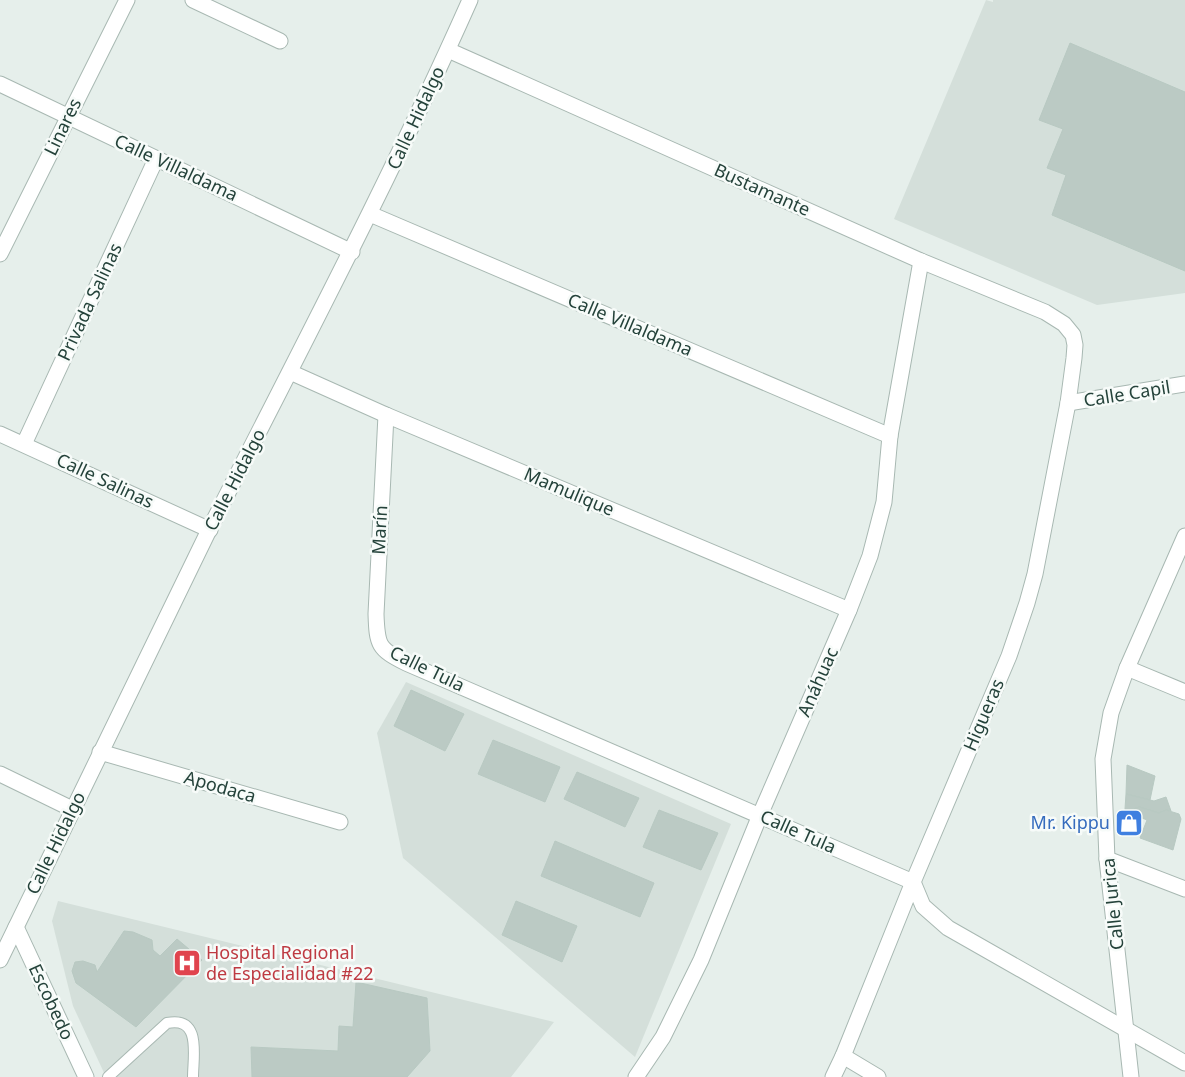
<svg xmlns="http://www.w3.org/2000/svg" width="1185" height="1077" font-family="'Noto Sans',sans-serif">
	<style>
		.built { fill: #d4dfda }
		.building { fill: #bbcac4; stroke: #b8c9c2 }
		.lines { fill: none; stroke-linecap: round; stroke-linejoin: round }
		.service-casing { stroke: #a8b8b2; stroke-width: 12 }
		.minor-casing { stroke: #a8b8b2; stroke-width: 17 }
		.service { stroke: #fff; stroke-width: 10 }
		.minor { stroke: #fff; stroke-width: 15 }
		.labels { text-anchor: middle; stroke-width: 5; stroke-linejoin: round; paint-order: stroke }
		.street-label { font-size: 18px; fill: #24423a; stroke: #f7fbf9 }
		.shop-label { font-size: 18px; fill: #366cbe; stroke: #f7fbf9; text-anchor: end }
		.health-label { font-size: 18px; fill: #be3a42; stroke: #f7fbf9; text-anchor: start }
	</style>
	<rect width="100%" height="100%" fill="#e6efeb"/>
	<g class="built">
		<path d="M986,0L993,2V0H1185V293L1097,305L894,219Z"/>
		<path d="M406,682L731,824L635,1057L403,858L377,733Z"/>
		<path d="M58,901L554,1022L511,1077H106L73,1006L52,921Z"/>
	</g>
	<g class="building">
		<path d="M1070,43L1185,92V271L1052,215L1066,175L1047,168L1063,129L1039,120Z"/>
		<path d="M411,690L464,714L445,751L394,726Z"/>
		<path d="M493,740L560,767L545,802L478,774Z"/>
		<path d="M1127,765L1155,776L1150,800L1126,794Z"/>
		<path d="M577,772L639,798L625,827L564,799Z"/>
		<path d="M1126,794L1154,801L1166,797L1171,811L1166,810L1159,813L1139,807L1134,809L1132,811L1133,818L1127,816L1125,809Z"/>
		<path d="M1139,807L1159,813L1166,810L1179,814L1181,819L1173,850L1140,838L1147,820L1132,814L1134,809Z"/>
		<path d="M659,810L718,833L701,870L643,847Z"/>
		<path d="M555,841L654,883L640,917L541,876Z"/>
		<path d="M516,901L577,926L562,962L502,935Z"/>
		<path d="M124,931L133,932L152,940L153,950L160,956L177,939L202,960L136,1027L76,983L72,971L75,962L83,961L95,965L97,972Z"/>
		<path d="M356,982L427,998L430,1051L407,1077H252L251,1047L338,1051L339,1026L353,1027Z"/>
	</g>
	<g class="lines">
		<g class="service-casing">
			<path id="service" d="M108,1077L167,1023C202,1016 193,1056 193,1077"/>
		</g>
		<g class="minor-casing">
			<g id="minor">
				<path d="M193,0L280,41"/>
				<path d="M448,50L921,261L1045,312L1064,324L1073,335L1075,345L1074,358L1068,403L1035,574L1027,603L1009,656L913,882L843,1056L833,1077"/>
				<path d="M0,84L352,252"/>
				<path d="M370,214L890,436"/>
				<path d="M0,254L127,0"/>
				<path d="M290,372L386,415L849,610"/>
				<path d="M1068,403L1185,384"/>
				<path d="M386,415L376,614C377,645 378,649 406,663L913,882L923,906L948,928L1185,1063"/>
				<path d="M0,434L210,530"/>
				<path d="M24,444L156,159"/>
				<path d="M1127,668L1185,692"/>
				<path d="M100,752L340,822"/>
				<path d="M0,774L72,809"/>
				<path d="M1107,859L1185,889"/>
				<path d="M16,927L86,1077"/>
				<path d="M0,960C69,817 138,673 209,530C298,354 390,180 470,0"/>
				<path d="M843,1056L878,1077"/>
				<path d="M636,1077L663,1037L701,960L760,815L849,610L870,556L884,502L890,436L921,261"/>
				<path d="M1131,1077L1107,859L1103,759L1111,713L1127,668L1185,536"/>
			</g>
		</g>
		<use href="#service" class="service"/>
		<use href="#minor" class="minor"/>
	</g>
	<defs>
		<g id="shop-square" transform="scale(1.4375)"><rect x="-9" y="-9" width="18" height="18" rx="4" fill="#3f7fe0" stroke="#f7fbf9"/><path d="M-5-2.5h2.3a2.7 3.5 0 0 1 5.4 0H5L5.5 6h-11ZM-1.5-2.5h3a1.5 2.3 0 0 0-3 0Z" fill="#fff"/></g>
		<g id="hospital-square" transform="scale(1.4375)"><rect x="-9" y="-9" width="18" height="18" rx="4" fill="#e0444e" stroke="#f7fbf9"/><path d="M-5-5h3v3.5h4V-5h3V5h-3V1.5h-4V5h-3Z" fill="#fff"/></g>
	</defs>
	<g fill-rule="evenodd">
		<use href="#shop-square" x="1129" y="823"/>
		<use href="#hospital-square" x="187" y="963"/>
	</g>
	<g class="labels">
		<g class="street-label">
			<text transform="translate(416 118) rotate(-65)" y="6">Calle Hidalgo</text>
			<text transform="translate(63 127) rotate(-64)" y="6">Linares</text>
			<text transform="translate(176 168) rotate(25)" y="6">Calle Villaldama</text>
			<text transform="translate(762 190) rotate(24)" y="6">Bustamante</text>
			<text transform="translate(90 302) rotate(-65)" y="6">Privada Salinas</text>
			<text transform="translate(630 325) rotate(23)" y="6">Calle Villaldama</text>
			<text transform="translate(1127 394) rotate(-9)" y="6">Calle Capil</text>
			<text transform="translate(235 480) rotate(-63)" y="6">Calle Hidalgo</text>
			<text transform="translate(105 481) rotate(25)" y="6">Calle Salinas</text>
			<text transform="translate(569 492) rotate(23)" y="6">Mamulique</text>
			<text transform="translate(380 530) rotate(-87)" y="6">Marín</text>
			<text transform="translate(427 669) rotate(26)" y="6">Calle Tula</text>
			<text transform="translate(818 682) rotate(-66)" y="6">Anáhuac</text>
			<text transform="translate(984 715) rotate(-67)" y="6">Higueras</text>
			<text transform="translate(220 787) rotate(16)" y="6">Apodaca</text>
			<text transform="translate(798 832) rotate(24)" y="6">Calle Tula</text>
			<text transform="translate(56 843) rotate(-64)" y="6">Calle Hidalgo</text>
			<text transform="translate(1113 904) rotate(-96)" y="6">Calle Jurica</text>
			<text transform="translate(51 1002) rotate(65)" y="6">Escobedo</text>
		</g>
		<g class="shop-label">
			<text x="1110" y="829">Mr. Kippu</text>
		</g>
		<g class="health-label">
			<text x="206" y="959">Hospital Regional<tspan x="206" dy="21">de Especialidad #22</tspan></text>
		</g>
	</g>
</svg>
